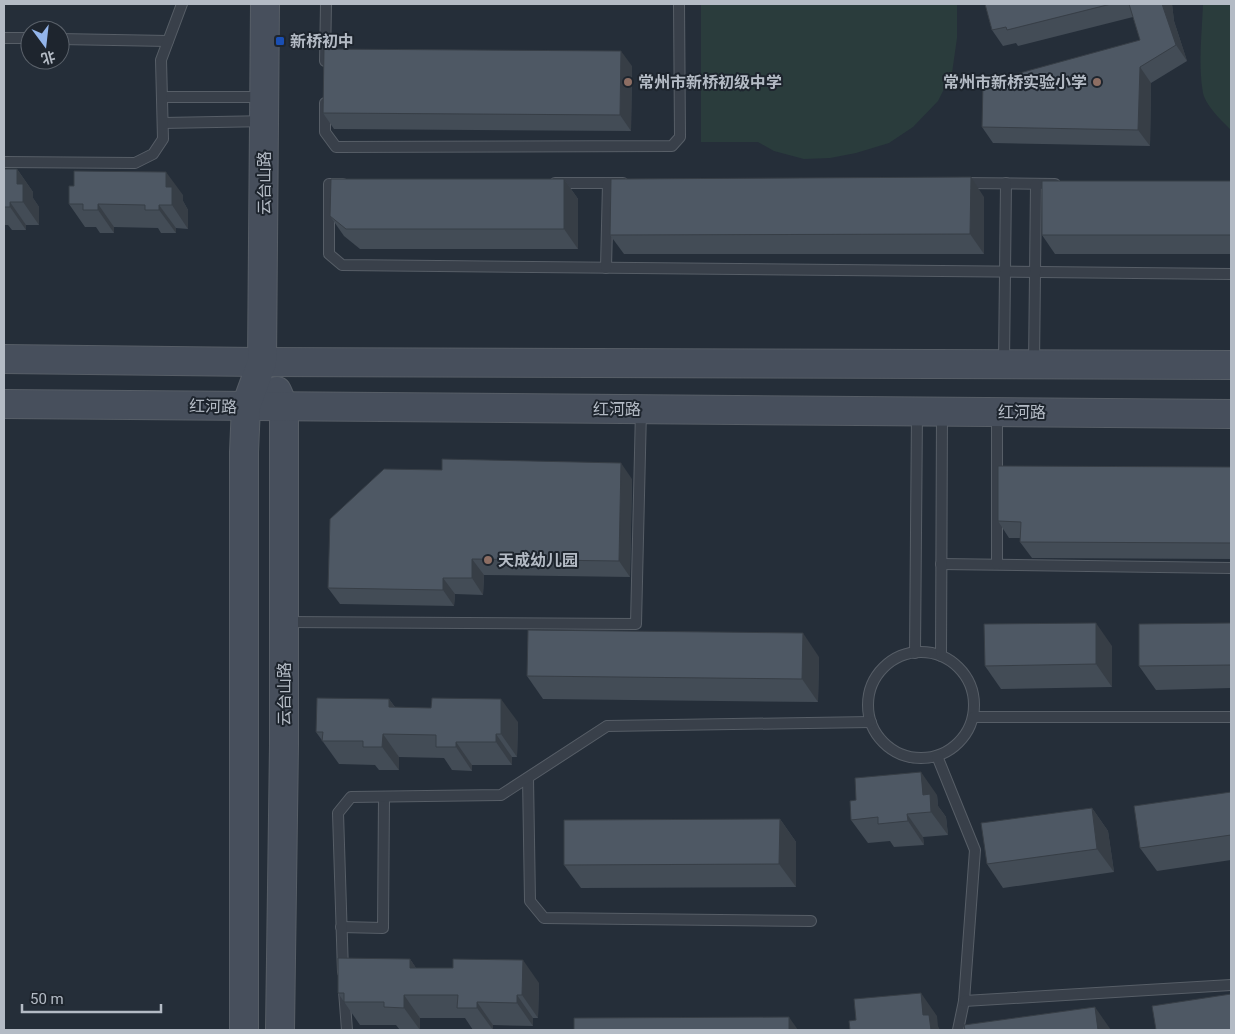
<svg xmlns="http://www.w3.org/2000/svg" width="1235" height="1034" font-family="Roboto,'Noto Sans SC',sans-serif">
	<style>
		.pitch { fill: #2a3c3c }
		.lines { fill: none; stroke-linecap: round; stroke-linejoin: round }
		.lane-casing { stroke: #575e67; stroke-width: 12 }
		.secondary-casing { stroke: #575e67; stroke-width: 30 }
		.lane { stroke: #39404a; stroke-width: 10 }
		.secondary { stroke: #474f5c; stroke-width: 28 }
		.wall { fill: #434c56 }
		.shaded-wall { fill: #373e46 }
		.building { fill: #4e5864; stroke: #373e46 }
		.transit-dot { fill: #1a4fb4; stroke: #1e252e; stroke-width: 2 }
		.education-dot { fill: #8d6e63; stroke: #1e252e; stroke-width: 2 }
		.labels { text-anchor: middle; stroke-width: 4; stroke-linejoin: round; paint-order: stroke }
		.poi-label { font-size: 16px; font-weight: bold; fill: #b4bbc5; stroke: #1e252e; text-anchor: start }
		.street-label { font-size: 16px; fill: #b4bbc5; stroke: #1e252e }
	</style>
	<rect width="100%" height="100%" fill="#252e39"/>
	<g class="pitch">
		<path d="M701,4H957V38L952,73L938,101L913,127L889,143L856,153L830,158L804,159L774,151L758,142H701Z"/>
		<path d="M1203,4H1231V130C1222,121 1206,106 1203,93C1198,66 1202,31 1203,4Z"/>
	</g>
	<g class="lines">
		<g class="lane-casing">
			<g id="lane">
				<path d="M4,38H30"/>
				<path d="M60,39L168,41"/>
				<path d="M325,61L326,4"/>
				<path d="M162,97H264"/>
				<path d="M325,103V132L336,147L672,146L680,137L679,4"/>
				<path d="M163,123L264,121"/>
				<path d="M4,162L135,163L153,154L163,139L161,60L182,4"/>
				<path d="M555,183H623"/>
				<path d="M962,183L1055,184"/>
				<path d="M343,184H329V254L342,265L1231,274"/>
				<path d="M606,268L608,183"/>
				<path d="M1004,362L1006,183"/>
				<path d="M1034,364L1036,184"/>
				<path d="M941,564L1231,568"/>
				<path d="M997,564V413"/>
				<path d="M284,622L636,624L641,410"/>
				<circle cx="921" cy="705" r="53"/>
				<path d="M915,653L917,412"/>
				<path d="M941,656L942,412"/>
				<path d="M973,717H1231"/>
				<path d="M937,756L975,850L964,1001L958,1030"/>
				<path d="M528,778L530,901L544,918L811,921"/>
				<path d="M341,927L383,928L384,797"/>
				<path d="M343,972L338,813L351,797L501,795L607,726L871,722"/>
				<path d="M344,991L347,1030"/>
				<path d="M964,1001L1231,985"/>
			</g>
		</g>
		<g class="secondary-casing">
			<g id="secondary">
				<path d="M4,359L262,362L1231,365"/>
				<path d="M277,391L284,407V745L280,1030"/>
				<path d="M4,404L1231,414"/>
				<path d="M244,1030V452L246,406L262,362L265,4"/>
			</g>
		</g>
		<use href="#lane" class="lane"/>
		<use href="#secondary" class="secondary"/>
	</g>
	<g class="wall">
		<path d="M985,4H1172L1174,21L1187,61L1151,83L1150,146L993,143L982,127L1140,40L1133,17L1018,46L1016,43L1003,46L992,30Z"/>
		<path d="M632,66L631,131L334,129L323,113Z"/>
		<path d="M4,169H17L33,192V198L39,207V225H26V230H12L8,225H4Z"/>
		<path d="M564,179L578,199V249H360L344,236L330,216Z"/>
		<path d="M1231,181V254H1055L1042,235Z"/>
		<path d="M183,195V201L188,210V229L176,228V233H161L158,228L114,227V233H100L96,227H85L69,204Z"/>
		<path d="M984,197V254H624L610,235Z"/>
		<path d="M1231,467V559L1032,558L1020,542V538H1009L998,521Z"/>
		<path d="M632,479L630,577L484,575L483,595L455,594L454,606L340,604L328,588Z"/>
		<path d="M1231,623V688L1156,690L1139,666Z"/>
		<path d="M1112,646V687L1001,689L985,666Z"/>
		<path d="M819,657L818,702L543,699L527,676Z"/>
		<path d="M389,699L395,707L518,722L517,757H512V765H472V771L452,770L444,758L399,757V770H379L375,765L339,764L316,732Z"/>
		<path d="M1231,792V860L1157,871L1140,848Z"/>
		<path d="M937,795L938,806L946,817L948,835L923,837L924,845L894,847L890,841L868,843L851,820Z"/>
		<path d="M1092,808L1108,831L1114,872L1003,888L987,864Z"/>
		<path d="M780,819L796,842V887L581,888L564,865Z"/>
		<path d="M410,959L416,968L539,983L538,1018H533V1026L493,1025V1030H473L465,1018H420V1030H400L396,1025H360L338,993Z"/>
	</g>
	<g class="shaded-wall">
		<path d="M1162,4H1172L1174,21L1187,61L1176,45Z"/>
		<path d="M621,51L632,66L631,131L620,115Z"/>
		<path d="M1140,67L1151,83L1150,146L1138,130Z"/>
		<path d="M17,169L33,192V198L39,207V225L23,202L17,184Z"/>
		<path d="M166,172L183,195V201L188,210V229L172,205L166,187Z"/>
		<path d="M971,177L984,197V254L970,234Z"/>
		<path d="M564,179L578,199V249L564,229Z"/>
		<path d="M10,202L26,225V230L10,207Z"/>
		<path d="M98,204L114,227V233L98,210Z"/>
		<path d="M159,205L176,228V233L159,210Z"/>
		<path d="M621,463L632,479L630,577L619,561Z"/>
		<path d="M472,559L484,575L483,595L472,578Z"/>
		<path d="M443,578L455,594L454,606L443,590Z"/>
		<path d="M1096,623L1112,646V687L1096,664Z"/>
		<path d="M803,633L819,657L818,702L802,679Z"/>
		<path d="M389,699L405,722L389,707Z"/>
		<path d="M501,699L518,722L517,757L501,734Z"/>
		<path d="M383,734L399,757V770L382,747Z"/>
		<path d="M496,734L512,757V765L496,742Z"/>
		<path d="M456,742L472,765V771L456,747Z"/>
		<path d="M921,772L937,795L938,806L946,817L948,835L931,812L923,795Z"/>
		<path d="M1092,808L1108,831L1114,872L1097,849Z"/>
		<path d="M907,814L923,837L924,845L908,821Z"/>
		<path d="M780,819L796,842V887L779,864Z"/>
		<path d="M410,959L426,983L410,968Z"/>
		<path d="M523,960L539,983L538,1018L522,995Z"/>
		<path d="M921,993L937,1016L938,1026L940,1030H931L923,1015Z"/>
		<path d="M404,995L420,1018V1030L404,1008Z"/>
		<path d="M517,995L533,1018V1026L517,1003Z"/>
		<path d="M477,1002L493,1025V1030L477,1008Z"/>
		<path d="M1095,1007L1111,1030H1098Z"/>
		<path d="M789,1017L798,1030H789Z"/>
	</g>
	<g class="building">
		<path d="M985,4H1111L1007,30L1006,27L992,30Z"/>
		<path d="M1129,4H1162L1176,45L1140,67L1138,130L982,127L983,83L1140,40Z"/>
		<path d="M324,49L621,51L620,115L323,113Z"/>
		<path d="M4,169H17V184H23V202H10V207H4Z"/>
		<path d="M74,171L166,172V187H172V205H159V210H145V205L98,204V210H83V204H69V186H74Z"/>
		<path d="M971,177L970,234L610,235L611,179Z"/>
		<path d="M331,179H564V229H346L330,216Z"/>
		<rect x="1042" y="181" width="189" height="54"/>
		<path d="M442,459L621,463L619,561L472,559V578H443V590L328,588L330,519L384,469L442,470Z"/>
		<path d="M998,466L1231,467V543L1020,542L1021,522L998,521Z"/>
		<path d="M1096,623V664L985,666L984,624Z"/>
		<path d="M1231,623V665L1139,666V624Z"/>
		<path d="M528,630L803,633L802,679L527,676Z"/>
		<path d="M317,698L389,699V707L431,708L432,698L501,699V734H496V742H456V747H436V735L383,734L382,747H363V741H322L323,732H316Z"/>
		<path d="M921,772L923,795L930,794L931,812L907,814L908,821L878,824V817L851,820L850,801L856,800L855,778Z"/>
		<path d="M1231,792V835L1140,848L1134,806Z"/>
		<path d="M1092,808L1097,849L987,864L981,823Z"/>
		<path d="M780,819L779,864L564,865V820Z"/>
		<path d="M338,958L410,959V968H453V959L523,960L522,995H517V1003L477,1002V1008H457L458,995H404V1008L384,1007V1002H344V993H338Z"/>
		<path d="M921,993L923,1015H929L931,1030H850L849,1021L856,1020L854,999Z"/>
		<path d="M1231,994V1030H1156L1152,1006Z"/>
		<path d="M1095,1007L1098,1030H965L964,1025Z"/>
		<path d="M789,1017V1030H574V1018Z"/>
	</g>
	<rect class="transit-dot" x="275" y="36" width="10" height="10" rx="2.5"/>
	<g class="education-dot">
		<circle cx="628" cy="82" r="5"/>
		<circle cx="1097" cy="82" r="5"/>
		<circle cx="488" cy="560" r="5"/>
	</g>
	<g class="labels">
		<g class="poi-label">
			<text x="290" y="47">新桥初中</text>
			<text x="638" y="88">常州市新桥初级中学</text>
			<text x="1087" y="88" text-anchor="end">常州市新桥实验小学</text>
			<text x="498" y="566">天成幼儿园</text>
		</g>
		<g class="street-label">
			<text transform="translate(264 183) rotate(-90)" y="6">云台山路</text>
			<text transform="translate(213 406) rotate(1)" y="6">红河路</text>
			<text x="617" y="415">红河路</text>
			<text x="1022" y="418">红河路</text>
			<text transform="translate(284 694) rotate(-90)" y="6">云台山路</text>
		</g>
	</g>
	<rect width="1235" height="1034" fill="none" stroke="#b4bbc5" stroke-width="10"/>
	<g transform="translate(45 45) rotate(165)"><circle r="24" fill="#1e252e" stroke="#5a616a"/>
	<path d="M0-4L9 19L0 12L-9 19Z" fill="#93b5eb"/>
	<text y="-8" font-size="14" font-weight="bold" text-anchor="middle" fill="#b4bbc5">北</text>
	</g>
	<path d="M22 1004v8h139v-8" fill="none" stroke="#b4bbc5" stroke-width="2.5"/>
	<text x="30" y="1004" font-size="15" fill="#b4bbc5" stroke="#1e252e" stroke-width="4" paint-order="stroke">50 m</text>
</svg>
